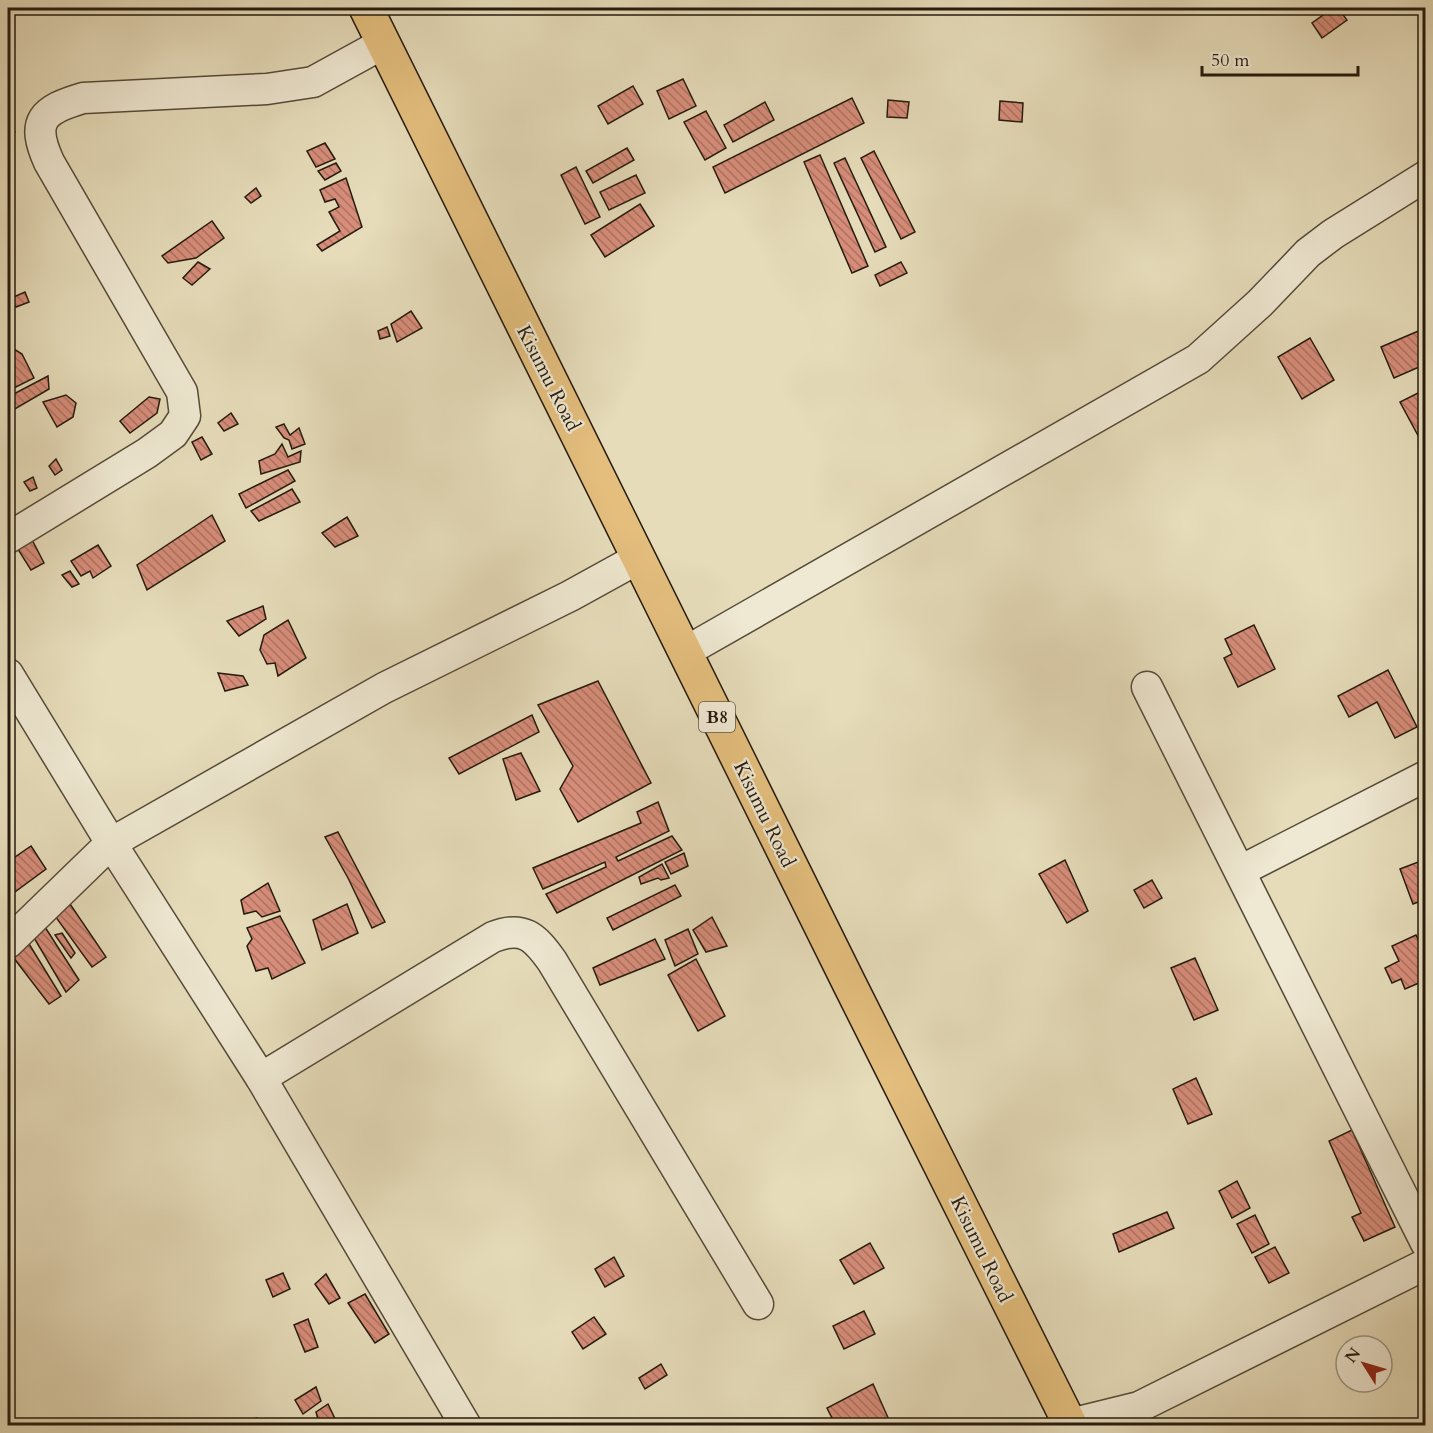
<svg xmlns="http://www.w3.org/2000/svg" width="1433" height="1433" font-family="Cardo,serif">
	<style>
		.building { fill: url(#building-back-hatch); stroke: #251b0e; stroke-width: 1.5 }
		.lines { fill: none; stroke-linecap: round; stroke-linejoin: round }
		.minor-casing { stroke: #554b39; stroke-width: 33 }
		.highway-casing { stroke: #251b0e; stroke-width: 36 }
		.minor { stroke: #efe8d2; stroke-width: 30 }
		.highway { stroke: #e3be7d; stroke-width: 33 }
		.labels { text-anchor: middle; stroke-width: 4.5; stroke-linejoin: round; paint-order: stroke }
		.shield { fill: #efe8d2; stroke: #625849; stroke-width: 1.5 }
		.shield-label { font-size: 18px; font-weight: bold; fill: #251b0e }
		.street-label { font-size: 20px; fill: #251b0e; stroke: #efe8d2 }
	</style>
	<defs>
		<pattern id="building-back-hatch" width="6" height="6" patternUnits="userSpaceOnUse" patternTransform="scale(1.5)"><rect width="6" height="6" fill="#d78d7a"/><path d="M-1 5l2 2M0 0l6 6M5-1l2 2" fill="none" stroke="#ae7262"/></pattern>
	</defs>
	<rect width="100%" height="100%" fill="#e6dcba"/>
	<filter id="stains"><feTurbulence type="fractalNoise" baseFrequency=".00333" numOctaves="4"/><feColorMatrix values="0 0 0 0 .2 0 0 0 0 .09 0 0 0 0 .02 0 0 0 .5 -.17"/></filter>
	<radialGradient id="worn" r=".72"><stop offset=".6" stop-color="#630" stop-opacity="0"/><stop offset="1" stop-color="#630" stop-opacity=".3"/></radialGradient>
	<g class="building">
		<path d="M755,8H773L774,10L755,12Z"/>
		<path d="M1333,8H1338L1347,20L1322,38L1312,23Z"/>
		<path d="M683,79L696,106L669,119L657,91Z"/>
		<path d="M633,86L643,104L608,124L598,106Z"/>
		<path d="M852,98L864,123L725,193L713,167Z"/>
		<path d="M888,100L909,102L907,118L887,117Z"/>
		<path d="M1000,101L1023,103L1022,122L999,120Z"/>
		<path d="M765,102L774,120L733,142L724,125Z"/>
		<path d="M706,111L726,148L705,160L684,122Z"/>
		<path d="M8,121L15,132L8,137Z"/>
		<path d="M325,143L335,159L316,167L307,151Z"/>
		<path d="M627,148L634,160L593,183L586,171Z"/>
		<path d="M874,151L915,232L901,239L861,158Z"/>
		<path d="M820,155L868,266L852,273L804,162Z"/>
		<path d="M845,158L886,247L875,252L834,163Z"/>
		<path d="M336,163L341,171L325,180L318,171Z"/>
		<path d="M576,167L600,217L585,224L561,175Z"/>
		<path d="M636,175L645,193L609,210L600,192Z"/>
		<path d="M346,178L362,227L322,251L317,245L340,231L329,212L339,207L335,199L325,202L320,190Z"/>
		<path d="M256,188L261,196L251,203L245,197Z"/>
		<path d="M640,204L654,226L605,257L591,235Z"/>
		<path d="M212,221L224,238L196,258L168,263L162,256Z"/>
		<path d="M198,262L210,269L192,285L183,278Z"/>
		<path d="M901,262L907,273L880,286L875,275Z"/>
		<path d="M25,292L29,302L16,307L9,299Z"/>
		<path d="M411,311L422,328L397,342L391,324Z"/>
		<path d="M387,327L390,336L380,339L378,331Z"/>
		<path d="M1423,329L1426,336V364L1394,378L1381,347Z"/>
		<path d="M1310,338L1334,380L1302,399L1278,357Z"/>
		<path d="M8,348L14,349L22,354L34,378L8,391Z"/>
		<path d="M48,376L49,389L8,413V397Z"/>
		<path d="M1424,390L1426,442L1422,443L1400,402Z"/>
		<path d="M66,395L76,403L73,417L57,427L43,402Z"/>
		<path d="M149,397L160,399L157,413L130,433L120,421Z"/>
		<path d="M231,413L238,424L224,431L218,423Z"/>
		<path d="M284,424L290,435L299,428L305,444L292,449L289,440L284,438L276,427Z"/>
		<path d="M202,437L212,454L201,460L192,442Z"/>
		<path d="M282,444L288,457L301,451L300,462L261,474L259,461L275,454Z"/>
		<path d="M56,459L62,470L55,475L49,466Z"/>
		<path d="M288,470L295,481L246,508L239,494Z"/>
		<path d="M33,477L37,488L30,491L24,482Z"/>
		<path d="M292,489L300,502L259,521L251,511Z"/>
		<path d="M212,515L225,541L147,590L137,565Z"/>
		<path d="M347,517L358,536L335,547L322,533Z"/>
		<path d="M28,532L44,563L31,570L14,543Z"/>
		<path d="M98,545L111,566L93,578L90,571L81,576L71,561Z"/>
		<path d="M70,571L79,584L72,587L62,575Z"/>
		<path d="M263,606L266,619L239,636L227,621Z"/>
		<path d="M288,620L306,658L278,676L275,663L267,664L260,650L264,635Z"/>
		<path d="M1254,625L1275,669L1238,687L1224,658L1232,654L1225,639Z"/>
		<path d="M1388,670L1417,727L1395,738L1377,702L1349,717L1338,696Z"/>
		<path d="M218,673L243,676L248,685L225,691Z"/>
		<path d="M598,681L651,783L578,822L560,789L573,766L538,705Z"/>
		<path d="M532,715L539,732L459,774L449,758Z"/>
		<path d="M521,753L540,791L516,800L503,759Z"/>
		<path d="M658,802L669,831L616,857L618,861L672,836L682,850L557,913L546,894L606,867L605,862L543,889L533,868L641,823L637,812Z"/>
		<path d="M338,832L385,922L372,928L348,878L325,837Z"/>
		<path d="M31,846L46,869L8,897V862Z"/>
		<path d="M684,853L688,866L671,874L665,862Z"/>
		<path d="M1426,859V899L1413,904L1400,869Z"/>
		<path d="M1065,860L1088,911L1067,923L1039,874Z"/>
		<path d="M662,864L669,878L661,880L658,878L641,884L639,877Z"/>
		<path d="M1152,880L1162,898L1144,908L1134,890Z"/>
		<path d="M268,883L280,911L262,917L256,911L244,914L241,900Z"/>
		<path d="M675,885L681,896L613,930L607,918Z"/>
		<path d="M70,904L106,957L92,967L55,916Z"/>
		<path d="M347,904L358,933L322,950L313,920Z"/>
		<path d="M280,916L305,963L272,979L268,968L256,971L247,946L252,939L247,928Z"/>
		<path d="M712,917L727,946L706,952L693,930Z"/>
		<path d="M43,924L79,980L66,992L33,936Z"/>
		<path d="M688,929L698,954L675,966L665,940Z"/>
		<path d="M62,933L75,953L71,958L55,935Z"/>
		<path d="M1416,935L1426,955V980L1405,989L1401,979L1392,983L1385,968L1399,961L1392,946Z"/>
		<path d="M26,939L61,996L49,1004L10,953Z"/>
		<path d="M655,939L665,959L600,985L593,968Z"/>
		<path d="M1195,958L1218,1010L1194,1020L1171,968Z"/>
		<path d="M696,959L725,1016L698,1031L668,975Z"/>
		<path d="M1196,1078L1212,1114L1188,1124L1173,1089Z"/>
		<path d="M1352,1130L1395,1227L1364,1241L1352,1217L1361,1213L1329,1141Z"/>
		<path d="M1237,1181L1250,1208L1232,1218L1219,1191Z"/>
		<path d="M1167,1212L1174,1228L1119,1252L1113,1234Z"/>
		<path d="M1255,1215L1269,1244L1252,1253L1237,1224Z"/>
		<path d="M870,1243L884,1268L854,1284L840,1260Z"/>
		<path d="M1275,1247L1289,1273L1269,1283L1255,1257Z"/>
		<path d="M614,1257L624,1276L605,1287L595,1269Z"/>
		<path d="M283,1273L290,1289L273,1297L266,1280Z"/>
		<path d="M326,1274L340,1298L329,1304L315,1284Z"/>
		<path d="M365,1294L389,1334L375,1343L348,1303Z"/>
		<path d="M864,1311L875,1334L844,1349L833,1326Z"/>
		<path d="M594,1317L606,1334L583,1349L572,1332Z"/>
		<path d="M308,1319L318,1347L305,1352L294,1325Z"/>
		<path d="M661,1364L667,1375L645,1389L639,1378Z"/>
		<path d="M873,1384L890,1422L881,1426H836L827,1408Z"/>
		<path d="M316,1387L321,1401L303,1414L295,1400Z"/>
		<path d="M328,1404L338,1425L320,1426L316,1412Z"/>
		<path d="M257,1418L261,1426H244V1422Z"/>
	</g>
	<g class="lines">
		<g class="minor-casing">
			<g id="minor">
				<path d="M8,538L147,453L173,434L185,416L182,392L49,162C30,120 43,110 83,98L267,89L313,82L384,43"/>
				<path d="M685,652L1198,359L1260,303L1308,253L1333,234L1426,176"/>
				<path d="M8,674L111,843L261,1078L466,1426"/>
				<path d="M1147,687L1426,1243"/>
				<path d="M1240,871L1426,776"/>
				<path d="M8,943L111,843L384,688L570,596L639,558"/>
				<path d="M261,1078L493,937C523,925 535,937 552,961L758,1304"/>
				<path d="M1070,1424L1139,1407L1426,1264"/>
			</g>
		</g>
		<g class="highway-casing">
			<path id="highway" d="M366,8L850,985L1071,1426"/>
		</g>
		<use href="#minor" class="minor"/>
		<use href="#highway" class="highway"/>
	</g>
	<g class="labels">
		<rect class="shield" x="699" y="702" width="36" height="30" rx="4.5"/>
		<g class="shield-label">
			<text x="717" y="723">B8</text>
		</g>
		<g class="street-label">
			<text transform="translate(549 378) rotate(63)" y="7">Kisumu Road</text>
			<text transform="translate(765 814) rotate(64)" y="7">Kisumu Road</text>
			<text transform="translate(982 1249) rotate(64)" y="7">Kisumu Road</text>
		</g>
	</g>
	<rect width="1433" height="1433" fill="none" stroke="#e6dcba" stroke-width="30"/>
	<rect x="9" y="9" width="1415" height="1415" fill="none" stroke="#251b0e" stroke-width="3"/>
	<rect x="15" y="15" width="1403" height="1403" fill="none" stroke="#251b0e" stroke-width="1.5"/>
	<g transform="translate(1364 1364) rotate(307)"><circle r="28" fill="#efe8d2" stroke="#9e9684" stroke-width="1.5"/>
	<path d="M0-4.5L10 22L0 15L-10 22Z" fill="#8f2418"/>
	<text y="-9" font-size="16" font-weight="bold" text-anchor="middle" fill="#251b0e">N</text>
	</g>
	<path d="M1202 66v9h156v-9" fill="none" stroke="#251b0e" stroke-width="3"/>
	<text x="1211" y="66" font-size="18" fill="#251b0e" stroke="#efe8d2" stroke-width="4.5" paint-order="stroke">50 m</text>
	<rect width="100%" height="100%" filter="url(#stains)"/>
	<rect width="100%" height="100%" fill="url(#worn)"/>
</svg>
